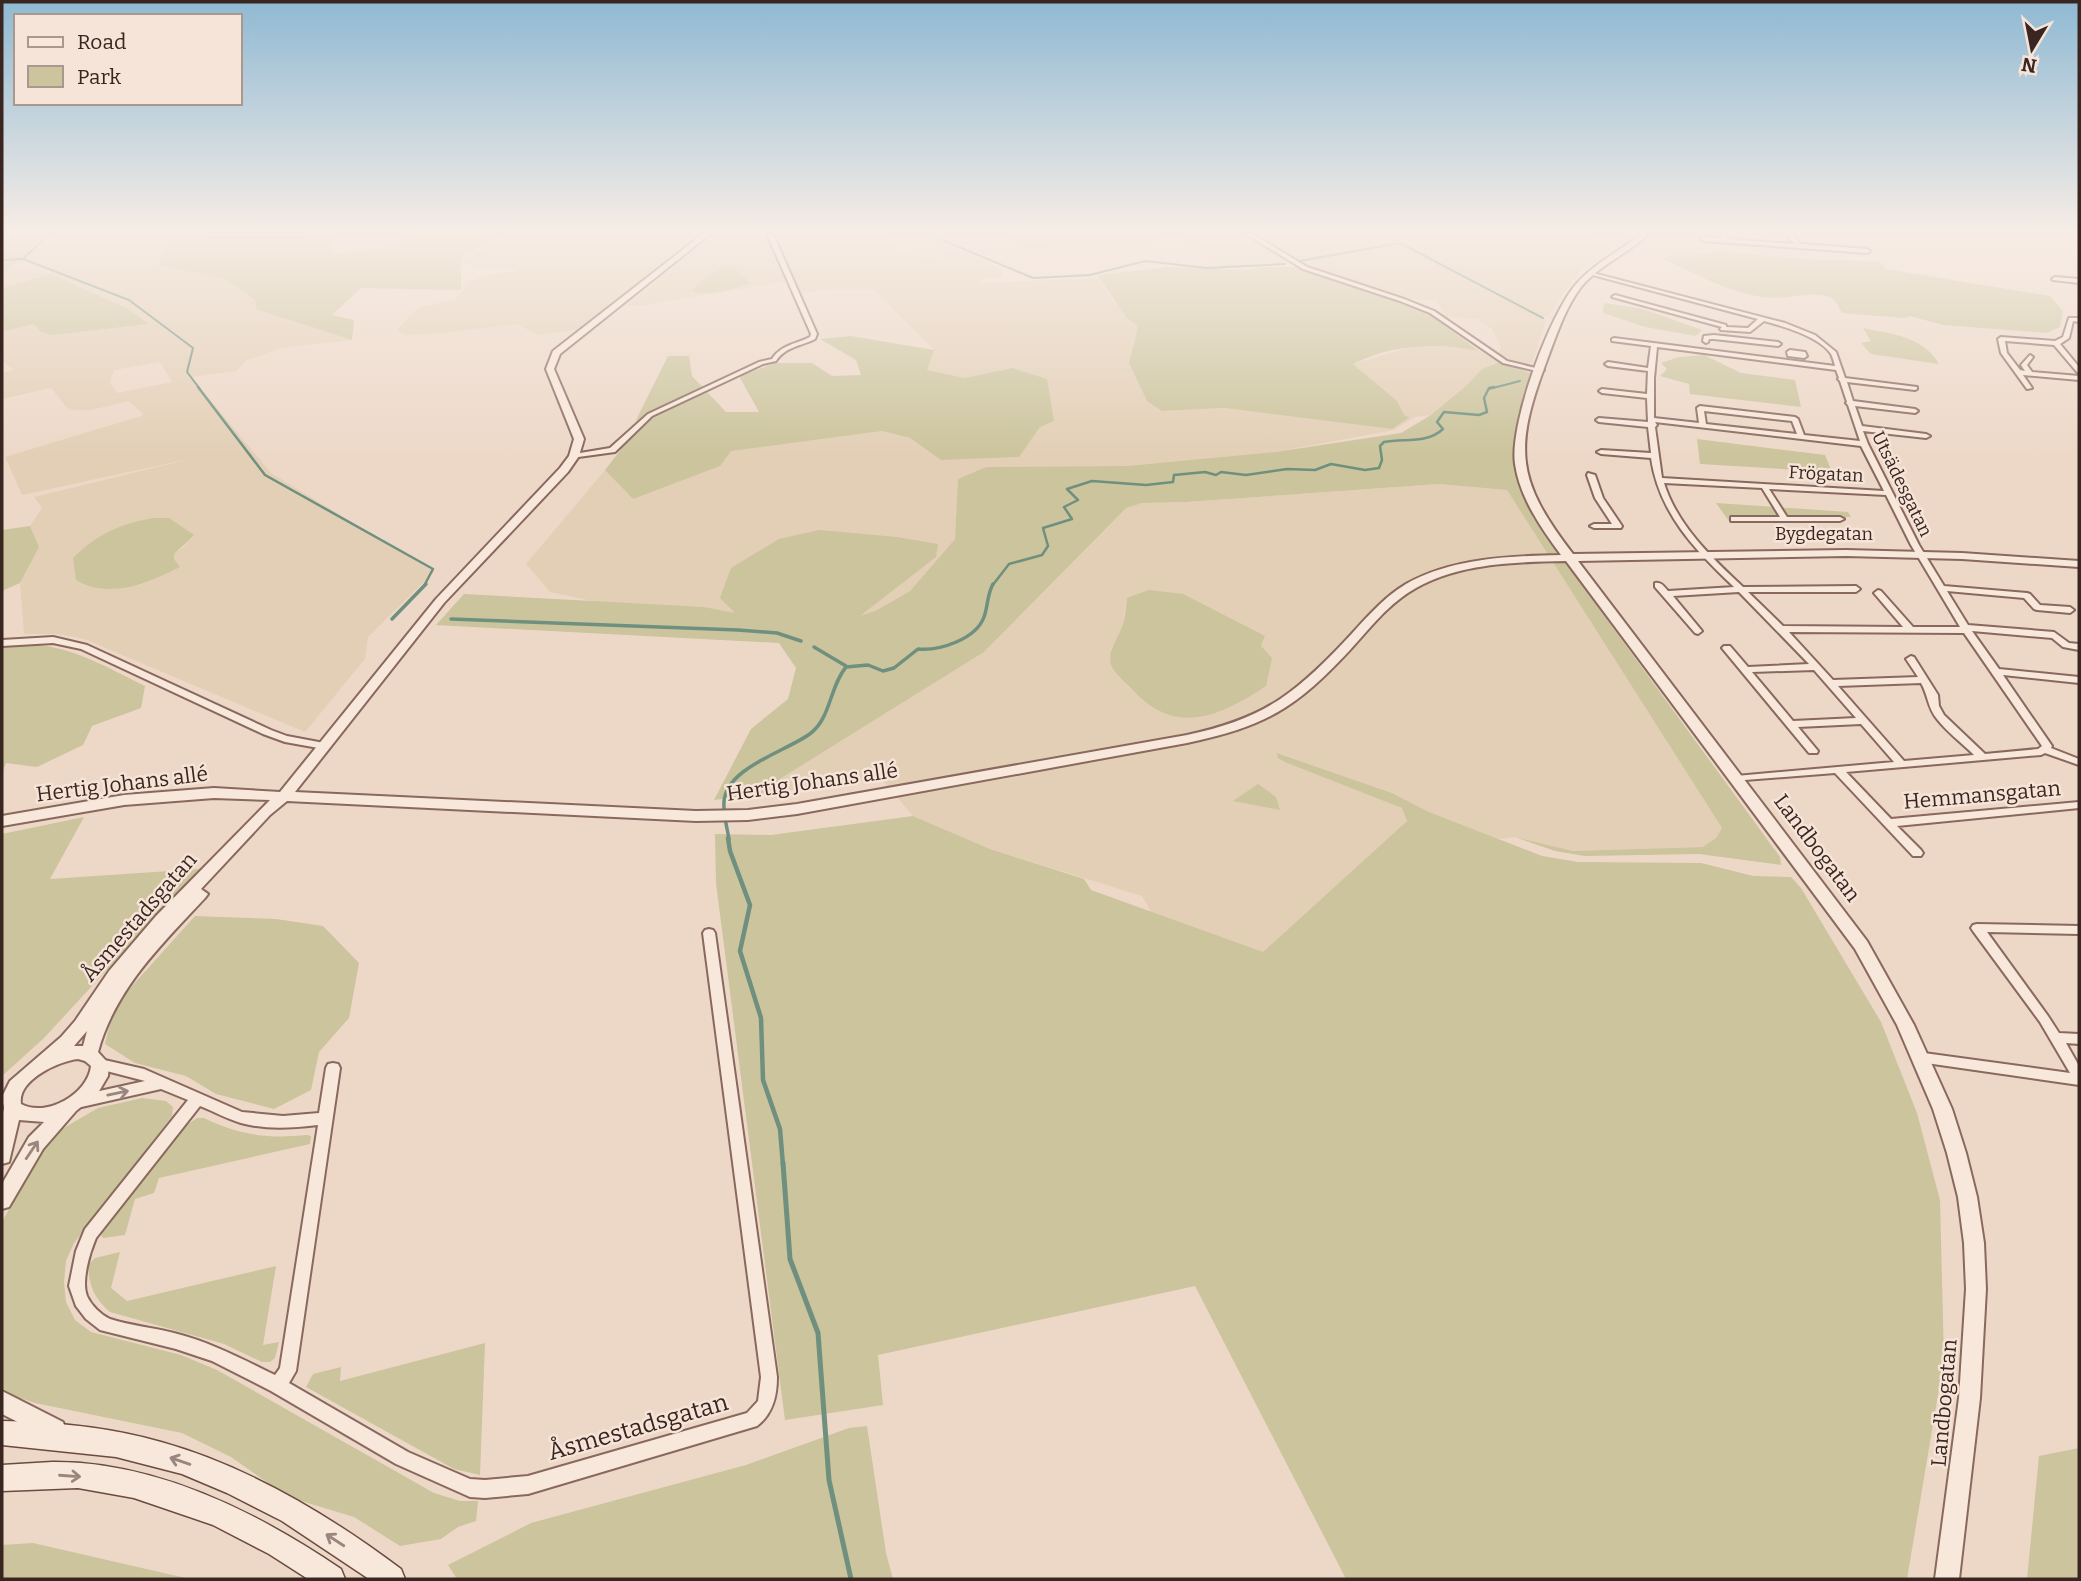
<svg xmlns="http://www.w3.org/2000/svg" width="2081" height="1581" font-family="Bitter,serif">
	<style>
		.farmland { fill: #e3cfb6; fill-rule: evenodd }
		.green { fill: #cbc49c }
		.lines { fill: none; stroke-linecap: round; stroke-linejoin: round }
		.stream-far4 { stroke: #6f907f; stroke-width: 2 }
		.stream-far3 { stroke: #6f907f; stroke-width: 2.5 }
		.stream-far2 { stroke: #6f907f; stroke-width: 3.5 }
		.stream-far1 { stroke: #6f907f; stroke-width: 4.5 }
		.stream { stroke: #6f907f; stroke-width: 5 }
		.minor-casing { stroke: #89685d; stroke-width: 4 }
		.tertiary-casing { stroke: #89685d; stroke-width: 4 }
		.secondary-casing { stroke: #6b4a40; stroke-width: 3 }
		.minor { fill: #f8e7db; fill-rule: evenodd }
		.tertiary { fill: #f8e7db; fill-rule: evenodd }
		.secondary { fill: #f8e7db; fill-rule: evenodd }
		.oneway { stroke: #99867e }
		.labels { text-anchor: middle; stroke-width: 5; stroke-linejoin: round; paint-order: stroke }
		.far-street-label { font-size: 18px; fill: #3a2620; stroke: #f5e4d7 }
		.street-label { font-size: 21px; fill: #3a2620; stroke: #f5e4d7 }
		.near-street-label { font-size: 24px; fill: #3a2620; stroke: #f5e4d7 }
	</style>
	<rect width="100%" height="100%" fill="#edd8c8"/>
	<g class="farmland">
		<path d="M17,234H172L158,265L227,280L256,301L257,309L352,340L282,348L247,360L236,371L191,377L271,473L434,572L368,637L365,659L305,732L84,639L56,634H24L20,583L39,547L30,526L42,508L34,497L194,458L22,495L5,457L144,415L129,401L91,410H73L66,407L51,388L2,399V373L14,370L2,361V332L34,324L53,335L148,324L51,274L2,288V243ZM160,362L172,382L117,393L110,382L114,370ZM190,542L174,554V559L180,567L104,588Z"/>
		<path d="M508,234H703L577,330L538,335L516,324L444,333L405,335L397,330L418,308L457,299L469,281L489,274L516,271L513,268L462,265L465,260Z"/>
		<path d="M714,234H766L786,282L637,306L627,305Z"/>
		<path d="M774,234H913L891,237L897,255H916L941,261L949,251L962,252L1003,269L1001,276L981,280L980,283L1097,278L1127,318L1138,326L1132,347L1162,411L1225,408L1392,429L1405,416L1397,401L1353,364L1414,346L1461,347L1479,351L1500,362L1482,370L1467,385L1431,415L1415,417L1394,430L1275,452L1127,466L986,467L958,479L955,539L910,591L877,610L856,618L736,614L704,607L606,604L550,592L526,564L605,470L633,499L731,451L882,431L910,438L941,460L1018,457L1040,427L1012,368L965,378L926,370L934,350L874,289H832L801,293Z"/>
		<path d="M1177,234H1246L1285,262L1220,267Z"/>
		<path d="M1255,234H1635L1632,237L1601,238L1596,241L1613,249L1580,271L1548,316H1541L1546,320L1532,363L1523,364L1498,354L1501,348L1492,329L1477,319L1446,316L1436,300L1408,299L1302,263Z"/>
		<path d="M1439,484L1507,490L1722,828L1716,838L1703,847L1573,851L1515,837L1499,839L1433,814L1392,793L1278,753L1287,763L1403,808L1407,821L1263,953L1151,912L1142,896L990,849L913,816L881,778L764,794L783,777L984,652L1125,508L1142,503L1186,502ZM1127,598L1265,636L1261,646L1111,649L1122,628Z"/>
	</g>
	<g class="green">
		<path d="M2,234H47L2,276Z"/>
		<path d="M172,234H341L336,236L331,255L398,246L405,234H500L461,257V290L361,288L332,315L354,320L352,340L256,309V301L227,280L158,265Z"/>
		<path d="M1024,234H1167L1170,235L1131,246L1097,245L1029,249L1010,238Z"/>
		<path d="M1713,251L1821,260L1880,261L1885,269L2050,296L2063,311L2060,327L2047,333L1943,325L1910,316L1905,318L1842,313C1839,308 1836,299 1829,297C1812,291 1793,298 1775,298C1738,297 1696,275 1663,258C1680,251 1697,260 1713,251Z"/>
		<path d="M723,267L733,268L751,283C731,290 714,295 692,292L698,283Z"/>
		<path d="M1170,267L1248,270L1258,267H1292L1406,304L1426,312L1479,351C1438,342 1391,344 1353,364L1397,401L1405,416L1410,417L1392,429L1225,408L1162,411L1147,401L1129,363L1138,326L1127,318L1097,275Z"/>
		<path d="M51,274L128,309L149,324L53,335L41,332L34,324L2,332V288Z"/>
		<path d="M1604,303L1643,309L1702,330L1696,336L1645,327L1603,313Z"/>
		<path d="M1863,328C1892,334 1923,336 1939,364L1871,354L1861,343L1871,341Z"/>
		<path d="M851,336L934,350L927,370L965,378L1012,368L1047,379L1054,421L1040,427L1019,457L941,460L910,438L882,431L731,451L720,466L633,499L605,470L630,438L638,416L668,356H689L692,376L726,412H759L739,376L776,363H812L832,376L861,375L856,360L820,339Z"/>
		<path d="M1704,355L1741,373L1795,380L1801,407L1690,394L1689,384L1660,376L1667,369L1661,363L1679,357Z"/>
		<path d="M1500,362L1534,374L1520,412L1515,455L1533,518L1780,857L1781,865L1699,854L1585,856L1555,851L1515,837L1573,851L1703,847L1716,838L1722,828L1507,490L1439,484L1186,502L1142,503L1126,508L984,652L783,777L764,794L714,800L751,729L788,699L796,668L779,643L436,625L464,594L704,607L735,613L720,598L731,568L779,539L819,530L897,537L938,544L936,557L860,616L877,610L910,591L955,539L958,479L986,467L1127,466L1275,452L1401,433L1431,415L1467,385L1482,369Z"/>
		<path d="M1697,439L1825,455L1832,472L1700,464Z"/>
		<path d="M1716,503L1848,512L1851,517H1731L1733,521H1729Z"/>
		<path d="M153,518H169L194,535L174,554V559L180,567C148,583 110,600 76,580L73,558C97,534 120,524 153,518Z"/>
		<path d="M30,526L39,547L20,583L2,591V530Z"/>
		<path d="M1149,590L1183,594L1265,636L1261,646L1272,658L1266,686C1219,717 1175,737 1132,689C1126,683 1114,673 1111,665C1108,650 1116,642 1121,629C1125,620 1126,608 1127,598Z"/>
		<path d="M24,644C71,645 104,666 145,686L141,708L92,726L83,745L37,767L6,763L2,773V646Z"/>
		<path d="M1277,753L1392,793L1429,812L1542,856L1578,862L1701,863L1753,876L1791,877L1801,888L1881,1022L1917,1113L1940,1200L1944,1359L1907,1579H1346L1195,1286L878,1355L883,1405L785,1420L716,883L715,834L771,835L913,816L990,849L1084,879L1091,890L1263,952L1407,821L1402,808L1287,763L1278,758Z"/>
		<path d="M1258,784L1276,797L1280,810L1233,801Z"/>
		<path d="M84,817L50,879L200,869L44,1038L2,1076V834Z"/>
		<path d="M195,916L276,919L323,926L359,963L349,1018L319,1052L311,1090L274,1109L216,1094L186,1076L135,1063L105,1044L114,1006Z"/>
		<path d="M142,1098L166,1101L173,1107L172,1116L74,1243L66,1261L64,1282L66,1302L75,1320L91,1332L181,1355L217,1370L434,1493L460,1501H478L476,1521L458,1527L441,1539L400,1546L354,1517L288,1497L231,1457L182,1433L35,1403L17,1397L2,1388V1222L39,1154L62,1129L98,1108Z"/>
		<path d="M197,1118H204C239,1135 268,1139 307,1135L311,1136L310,1144L159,1178L154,1193L135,1199L125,1235L103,1238L101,1235L108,1224L187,1125Z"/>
		<path d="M120,1252L111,1288L127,1301L276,1266L263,1345L279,1342L275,1358L270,1362H262L224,1344L110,1312C94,1298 89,1286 88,1265L95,1258Z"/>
		<path d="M485,1343L480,1475L454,1469L306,1387L313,1374L341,1367L340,1381Z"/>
		<path d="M867,1426L886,1553L893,1579H457L448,1565L531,1523L746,1465L849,1428Z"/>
		<path d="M2079,1448V1579H2027L2039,1456Z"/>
		<path d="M33,1543L190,1579H2V1545Z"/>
	</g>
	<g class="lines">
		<g class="stream-far4">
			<path d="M928,234L1033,278L1090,275L1145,261L1207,268L1285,264"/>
			<path d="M23,259L49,234"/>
			<path d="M2,260L23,259L129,300L193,348L187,372L200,389"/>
			<path d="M1300,261L1400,243L1543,318"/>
			<path d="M1489,389L1520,381"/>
		</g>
		<g class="stream-far3">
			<path d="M198,387L265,475L433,569L424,586"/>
			<path d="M992,586L1009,564L1042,555L1048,546L1043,528L1072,519L1064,507L1078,500L1067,489L1092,481L1146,485L1173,482L1174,475L1205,472L1216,475L1221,472L1246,475L1287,469L1315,470L1331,464L1365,470L1379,468L1382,460L1380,446L1384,442C1404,438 1427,444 1443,429L1437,422L1444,412L1479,415L1487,412L1484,398L1489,388L1494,387"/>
		</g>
		<g class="stream-far2">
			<path d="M392,619L426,584"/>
			<path d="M451,619L738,630L777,633L801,641"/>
			<path d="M814,647L846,666"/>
			<path d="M729,839C727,827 723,814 724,802C726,767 788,751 811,733C831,717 830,686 846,667L868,665L883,671L894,668L918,649C940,651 976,639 984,617C988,606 987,595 993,584"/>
		</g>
		<path class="stream-far1" d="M728,838L730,851L750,905L740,951L761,1018L763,1080L780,1129L783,1165"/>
		<path class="stream" d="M783,1163L790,1259L818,1333L829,1480L851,1579"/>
		<g class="minor-casing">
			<g id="minor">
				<path d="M205,234H308L305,236H208Z"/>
				<path d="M767,234H773L817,334L815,339C801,346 785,347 776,361L763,364L652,416L615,452L571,458L570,456L574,454L610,448L648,414L759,362L772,359C781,345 796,344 810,337L811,334Z"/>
				<path d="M1246,234H1253L1307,267L1404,299L1434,311L1507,361L1544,370L1541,372L1503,363L1430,313L1400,301L1303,269Z"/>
				<path d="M1720,234H1726L1728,239L1794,244L1786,234H1792L1800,244L1867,249L1870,251L1867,253L1704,241L1701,239L1704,237L1723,238Z"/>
				<path d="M1589,272L1785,323L1815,335L1836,352L1845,378L1917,387V389L1915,390L1847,382L1853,401L1915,409L1918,411L1915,413L1855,406L1862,426L1926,434L1930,436L1926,438L1863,431L1868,444L1919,545L1944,586L2027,593L2030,594L2040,605L2070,607L2074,610L2070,613L2037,610L2034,609L2024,598L1947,591L1968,625L2054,632L2069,643L2079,644V650L2063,647L2052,638L1972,631L1999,669L2079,677V683L2003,675L2052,746L2051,748L2079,759V765L2045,753L2041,755L1846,772L1891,819L2079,802V808L1897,826L1921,850L1923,853L1921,856H1913L1835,773L1732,781L1731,779L1732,777L1736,776L1894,762L1861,724L1798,727L1818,751L1817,753H1809L1722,648L1724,646H1730L1748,667L1809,664L1739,592L1673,596L1702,631L1698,634L1695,633L1655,587V583C1662,582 1664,587 1668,591L1734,587C1695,550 1659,513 1651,458L1601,454L1597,452L1601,450L1651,453L1648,427L1599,422L1596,420L1599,418L1648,422L1647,398L1602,393L1599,391L1602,389L1647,394L1648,371L1608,366L1605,364L1608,362L1648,368L1651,346L1612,341V339L1614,338L1835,366C1834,362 1833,358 1831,354C1820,337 1783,326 1764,321L1750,332L1721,330L1720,329L1722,327L1612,297L1615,295L1726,325V327L1748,328L1758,319L1589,274ZM1657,347L1836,370L1839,378L1838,379L1840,381L1847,402L1846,403L1848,405L1860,441L1804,435L1798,419L1795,417L1700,406L1697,408L1699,423L1654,418V378ZM1704,411L1792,421L1797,434L1706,424ZM1655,422L1861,446L1884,491L1662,478L1655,427L1657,425ZM1664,483L1762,488L1780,517H1731V521H1840L1844,519L1840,517H1787L1769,489L1886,495L1911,545L1960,627H1913L1881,591L1878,590L1874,593L1903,627L1783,626L1748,592H1856L1860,589L1856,586L1743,587C1711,557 1677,525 1664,483ZM1789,632L1964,633L2042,746L2038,749L1985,754L1944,715L1939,706L1938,695L1914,657L1911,656L1906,659L1918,677L1833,680ZM1814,670L1856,718L1793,721L1752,672ZM1921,683C1928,695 1928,709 1937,719C1947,732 1962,743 1974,755L1904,761L1838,686Z"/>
				<path d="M2055,277L2079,279V283L2053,280L2052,279Z"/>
				<path d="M2069,318H2079V322L2073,321L2069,338L2060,344L2079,367V373L2077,372L2054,345L2005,341L2007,353L2020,370L2025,371L2021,365L2030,355L2033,357L2027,365L2032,372L2079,376V380L2023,375L2032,388L2027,389L2001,353L1998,339L2001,337L2055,341L2063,337Z"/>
				<path d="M1714,335L1778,342L1781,344L1778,346L1714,339H1709L1708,342L1706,343L1703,341L1704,336Z"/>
				<path d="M1790,350L1805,352L1807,356L1804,358L1788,356L1787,352Z"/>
				<path d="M1588,473L1595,475L1603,498L1622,526L1621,528H1594L1590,526L1594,524H1612L1595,498L1587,475Z"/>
				<path d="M53,637L87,645L271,730L287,736L324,743L329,746L324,749L285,742L263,734L81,649L53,643L2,646V640Z"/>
				<path d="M1977,924L2079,926V934L1987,932L2048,1016L2059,1033L2079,1034V1044L2066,1043L2079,1066V1085L1919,1062L1917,1058L1919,1054L1924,1053L2070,1073L2040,1022L1973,931L1971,928L1973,925Z"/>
				<path d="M709,929L713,930L715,933L777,1377C777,1396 773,1414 757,1426L528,1494L485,1498L470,1497L396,1464L271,1391L212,1361L176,1349L100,1330L86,1319L76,1306L69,1286L76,1251L85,1229L188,1100L161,1089L77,1108L72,1106L70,1102L72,1098L77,1096L145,1081L95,1068L93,1064L95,1060L100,1059L144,1069L242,1112L283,1116L319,1113L326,1068L328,1064L333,1063L338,1064L340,1068L296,1371L289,1383L408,1452L470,1479L485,1480L528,1476L747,1413L758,1401L761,1377L703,933L705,930ZM200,1106C213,1111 227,1119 241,1123C266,1130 292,1128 318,1125L280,1368L275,1375C242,1359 210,1342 174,1333C156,1328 127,1325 110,1319C101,1315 91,1305 87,1296C81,1281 90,1252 96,1238Z"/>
			</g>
		</g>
		<g class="tertiary-casing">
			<g id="tertiary">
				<path d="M703,234H710L560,354L554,369L584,439L579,456L568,472L444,603L295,792L696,811L748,810L797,804L1187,735C1261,719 1292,697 1344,642C1363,622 1381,599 1406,584C1452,558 1510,556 1561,555C1541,528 1520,498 1515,464C1509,424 1550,313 1577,283C1595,263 1620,251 1641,234H1648C1628,254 1599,265 1581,287C1565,308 1556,336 1547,360C1514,448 1515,479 1573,554L1846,550L1962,553L2079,561V567L1962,559L1846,556L1578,561L1867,941L1914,1025L1952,1109L1966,1153L1977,1197L1984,1243L1986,1289L1980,1398L1959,1579H1935L1959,1398L1966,1289L1964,1243L1958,1197L1947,1153L1933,1109L1897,1025L1855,949L1566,561C1516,562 1460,563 1416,588C1389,603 1370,628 1350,650C1295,709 1266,726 1187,743L797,814L748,820L696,821L287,801L270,815L201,889L208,894L205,898C162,944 115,989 98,1052L109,1064L108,1076L98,1093L76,1111L43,1149L9,1207L2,1209V1184L29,1137L44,1122L19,1120L9,1162L2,1164V1117L4,1108L2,1097L10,1081L61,1037L75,1021L109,971L156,916L270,800L214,798L124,805L2,826V816L124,795L214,788L280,792L436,599L560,468L569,456L574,439L546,369L553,351ZM87,1031L83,1046H74ZM78,1059L85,1061L91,1066C88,1094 46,1118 21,1104C17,1080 59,1061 78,1059Z"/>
				<path d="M2,1391L63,1422L66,1430L63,1438L55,1441L2,1414Z"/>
			</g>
		</g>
		<g class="secondary-casing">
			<g id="secondary">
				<path d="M2,1421C55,1422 109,1427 161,1442C247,1466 329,1515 401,1569L405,1579H369L282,1521L227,1493L182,1474L116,1457L2,1445Z"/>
				<path d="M52,1462C156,1461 257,1512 341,1569L345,1579H308L269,1554L213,1525L134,1498L78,1488L2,1491V1465Z"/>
			</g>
		</g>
		<use href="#minor" class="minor"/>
		<use href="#tertiary" class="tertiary"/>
		<use href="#secondary" class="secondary"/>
	</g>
	<defs><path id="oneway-shaft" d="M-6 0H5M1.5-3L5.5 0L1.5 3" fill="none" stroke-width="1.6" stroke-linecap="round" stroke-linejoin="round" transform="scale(1.75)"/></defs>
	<g class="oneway">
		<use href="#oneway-shaft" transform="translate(118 1093) rotate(-12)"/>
		<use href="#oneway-shaft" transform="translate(32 1150) rotate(-56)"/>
		<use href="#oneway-shaft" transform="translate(180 1461) rotate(-161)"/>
		<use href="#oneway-shaft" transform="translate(70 1476) rotate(4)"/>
		<use href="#oneway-shaft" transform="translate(335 1540) rotate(-147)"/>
	</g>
	<linearGradient id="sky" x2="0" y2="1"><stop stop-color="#8fb9d3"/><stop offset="0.51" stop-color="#f7ede6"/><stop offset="1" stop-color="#f7ede6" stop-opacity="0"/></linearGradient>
	<rect width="2081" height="455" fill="url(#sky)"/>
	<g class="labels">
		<g class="far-street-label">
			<text transform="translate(1826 474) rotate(3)" y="6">Frögatan</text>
			<text transform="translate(1902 484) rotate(64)" y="6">Utsädesgatan</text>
			<text x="1824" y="540">Bygdegatan</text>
		</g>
		<g class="street-label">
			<text transform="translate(812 782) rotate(-8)" y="7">Hertig Johans allé</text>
			<text transform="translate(122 784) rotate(-7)" y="7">Hertig Johans allé</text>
			<text transform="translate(1982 795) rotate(-5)" y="7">Hemmansgatan</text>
			<text transform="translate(1817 848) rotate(53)" y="7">Landbogatan</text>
			<text transform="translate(139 917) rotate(-49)" y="7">Åsmestadsgatan</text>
			<text transform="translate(1944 1403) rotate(-85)" y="7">Landbogatan</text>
		</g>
		<g class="near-street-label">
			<text transform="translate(638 1427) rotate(-16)" y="8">Åsmestadsgatan</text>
		</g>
	</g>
	<rect width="2081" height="1581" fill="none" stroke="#3a2620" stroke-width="7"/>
	<rect x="14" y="14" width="228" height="91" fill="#f5e4d7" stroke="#aa988e" stroke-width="2"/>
	<rect x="28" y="37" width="35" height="10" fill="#f8e7db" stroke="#aa988e" stroke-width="2"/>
	<text x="77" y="49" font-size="21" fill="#3a2620">Road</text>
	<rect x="28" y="66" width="35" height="21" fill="#cbc49c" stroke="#aa988e" stroke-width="2"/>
	<text x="77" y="84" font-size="21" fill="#3a2620">Park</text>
	<g transform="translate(2032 49) rotate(190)" stroke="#f5e4d7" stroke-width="5" paint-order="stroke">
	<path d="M0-5L12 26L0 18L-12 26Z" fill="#3a2620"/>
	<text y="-10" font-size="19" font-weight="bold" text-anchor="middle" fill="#3a2620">N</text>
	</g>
</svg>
